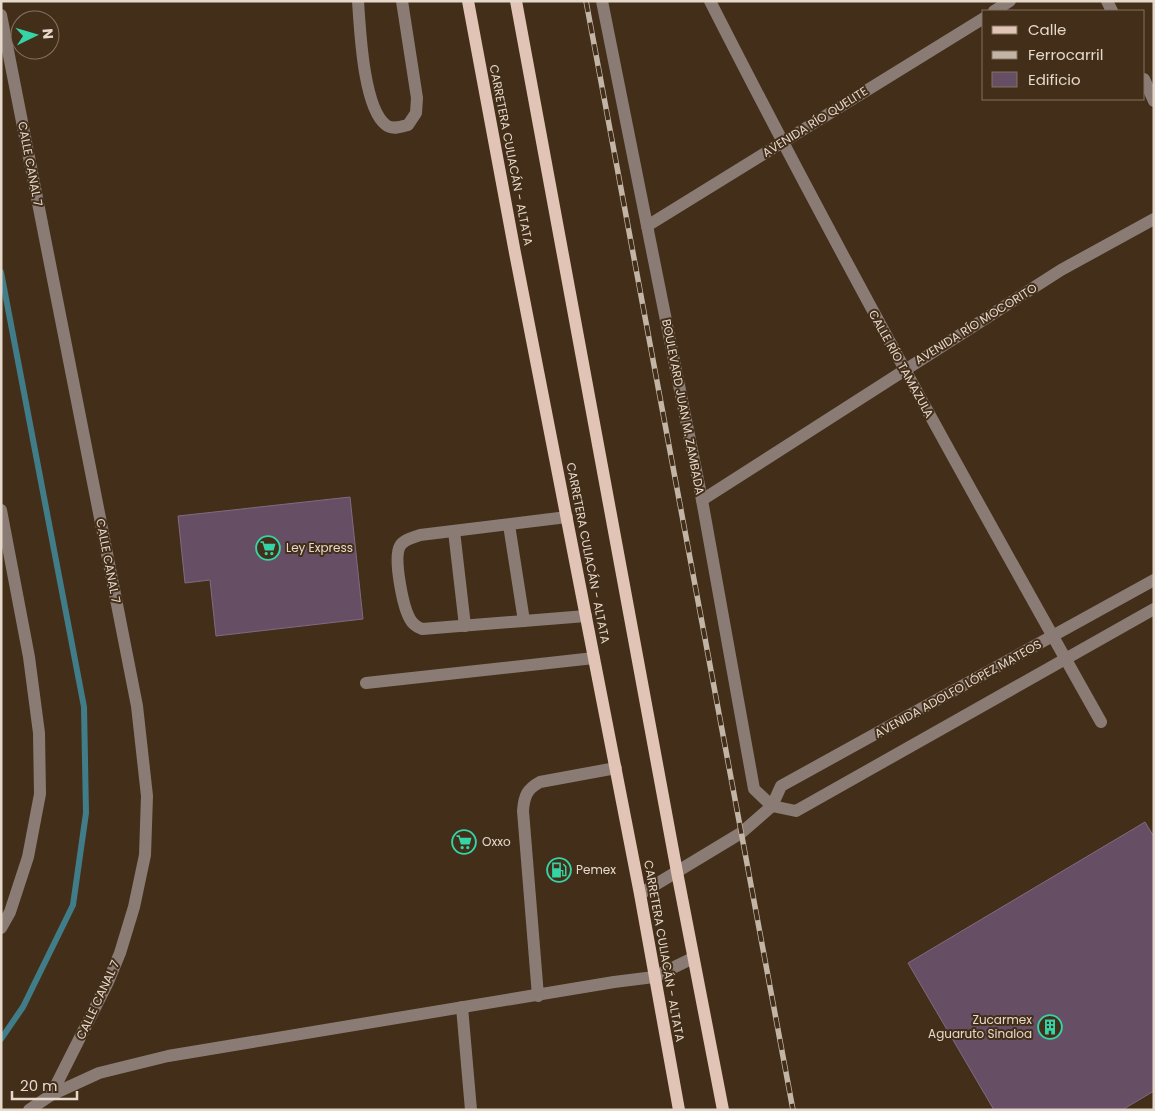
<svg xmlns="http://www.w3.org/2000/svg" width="1155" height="1111" font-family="Poppins,sans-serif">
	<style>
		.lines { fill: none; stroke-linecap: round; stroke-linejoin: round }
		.stream { stroke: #417d89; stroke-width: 6 }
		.building { fill: #664f65; stroke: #826a81 }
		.minor { stroke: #8a7c75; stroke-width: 12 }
		.major { stroke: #e1c4b6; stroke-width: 12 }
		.rail-casing { stroke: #c3b5a6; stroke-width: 5.5 }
		.rail { stroke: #432e19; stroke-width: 4; stroke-dasharray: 11; stroke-linecap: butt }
		.labels { text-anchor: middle; stroke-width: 4; stroke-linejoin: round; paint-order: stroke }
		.street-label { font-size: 12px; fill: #e6d9cc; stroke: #432e19 }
		.poi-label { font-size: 12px; fill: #e6d9cc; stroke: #432e19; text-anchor: start }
	</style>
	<rect width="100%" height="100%" fill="#432e19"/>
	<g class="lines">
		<path class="stream" d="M1,272L84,707L86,813L73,905L23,1007L1,1039"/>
	</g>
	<g class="building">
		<path d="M350,497L363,619L216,636L210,580L185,583L178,516Z"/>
		<path d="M1145,822L1154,837V1091L1122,1110H994L908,963Z"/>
	</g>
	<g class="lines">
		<g class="minor">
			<path d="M358,1C360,28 363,108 386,125C392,130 401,127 408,125L416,113L417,98L402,1"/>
			<path d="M602,1L702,500L754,789L772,806"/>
			<path d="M710,1C834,245 967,484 1101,722"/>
			<path d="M1107,1L1112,11"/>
			<path d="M994,11L1010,1"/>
			<path d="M1,15L137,706L147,796L145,855L134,907L120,953L108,982L51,1095"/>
			<path d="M1144,79L1154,101"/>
			<path d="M647,226L984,18"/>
			<path d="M702,500L1061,270L1154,219"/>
			<path d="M1,510L29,657L39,733L40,794L28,857L10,912L1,928"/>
			<path d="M567,517L420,535C413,538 404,539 400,546C393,558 403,607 410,619C413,625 417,627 422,629L586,616"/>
			<path d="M509,525L524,621"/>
			<path d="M454,531L465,626"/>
			<path d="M366,683L594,658"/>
			<path d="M772,806L796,811L1154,609"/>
			<path d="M640,894L741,833L772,806L781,786L1154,580"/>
			<path d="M538,996L523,811C524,796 527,789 540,782L616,768"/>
			<path d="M462,1007L471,1110"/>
			<path d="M29,1110L51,1095L99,1073L168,1056L614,982L654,977L693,958"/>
		</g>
		<g class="major">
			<path d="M468,1L515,253L640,894L679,1110"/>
			<path d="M516,1L677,872L723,1110"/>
		</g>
		<g class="rail-casing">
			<path id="rail" d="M586,1L793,1110"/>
		</g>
		<use href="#rail" class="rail"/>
	</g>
	<defs>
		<g id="supermarket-ring" transform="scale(1.25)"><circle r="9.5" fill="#432e19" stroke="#35d4a7" stroke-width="1.5"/><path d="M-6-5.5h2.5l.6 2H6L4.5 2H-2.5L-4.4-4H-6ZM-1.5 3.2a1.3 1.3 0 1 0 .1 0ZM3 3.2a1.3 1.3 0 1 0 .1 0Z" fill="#35d4a7"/></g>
		<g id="fuel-ring" transform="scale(1.25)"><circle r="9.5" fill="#432e19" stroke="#35d4a7" stroke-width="1.5"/><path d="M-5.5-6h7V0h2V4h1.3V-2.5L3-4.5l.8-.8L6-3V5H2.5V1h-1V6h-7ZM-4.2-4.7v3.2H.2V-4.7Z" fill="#35d4a7"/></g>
		<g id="building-ring" transform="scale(1.25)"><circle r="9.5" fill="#432e19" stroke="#35d4a7" stroke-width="1.5"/><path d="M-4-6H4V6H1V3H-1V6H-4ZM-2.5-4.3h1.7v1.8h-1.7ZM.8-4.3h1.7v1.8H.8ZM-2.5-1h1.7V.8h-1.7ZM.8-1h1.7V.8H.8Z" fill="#35d4a7"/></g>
	</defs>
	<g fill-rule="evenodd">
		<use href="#supermarket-ring" x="268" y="548"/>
		<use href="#supermarket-ring" x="464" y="842"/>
		<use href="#fuel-ring" x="559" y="870"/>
		<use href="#building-ring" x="1050" y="1027"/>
	</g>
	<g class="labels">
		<g class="street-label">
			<text transform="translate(815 122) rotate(-32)" y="4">AVENIDA RÍO QUELITE</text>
			<text transform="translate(511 155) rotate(79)" y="4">CARRETERA CULIACÁN - ALTATA</text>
			<text transform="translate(30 164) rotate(79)" y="4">CALLE CANAL 7</text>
			<text transform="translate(976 324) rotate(-32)" y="4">AVENIDA RÍO MOCORITO</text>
			<text transform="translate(901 364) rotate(61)" y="4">CALLE RÍO TAMAZULA</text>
			<text transform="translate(683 407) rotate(79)" y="4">BOULEVARD JUAN M. ZAMBADA</text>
			<text transform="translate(588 553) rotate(79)" y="4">CARRETERA CULIACÁN - ALTATA</text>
			<text transform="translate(108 561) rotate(79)" y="4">CALLE CANAL 7</text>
			<text transform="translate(958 689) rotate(-29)" y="4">AVENIDA ADOLFO LÓPEZ MATEOS</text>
			<text transform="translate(664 951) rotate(80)" y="4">CARRETERA CULIACÁN - ALTATA</text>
			<text transform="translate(98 1000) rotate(-65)" y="4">CALLE CANAL 7</text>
		</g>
		<g class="poi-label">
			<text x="286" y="552">Ley Express</text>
			<text x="482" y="846">Oxxo</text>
			<text x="576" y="874">Pemex</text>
			<text x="1032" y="1024" text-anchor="end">Zucarmex<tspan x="1032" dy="14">Aguaruto Sinaloa</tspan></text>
		</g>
	</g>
	<rect width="1155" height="1111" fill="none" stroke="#e6d9cc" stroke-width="5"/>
	<rect x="982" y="10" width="162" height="90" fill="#432e19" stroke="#847261"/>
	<rect x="992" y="26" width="25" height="8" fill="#e1c4b6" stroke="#847261"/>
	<text x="1028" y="35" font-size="15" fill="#e6d9cc">Calle</text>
	<rect x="992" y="51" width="25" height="8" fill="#c3b5a6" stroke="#847261"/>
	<text x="1028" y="60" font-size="15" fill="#e6d9cc">Ferrocarril</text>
	<rect x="992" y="72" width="25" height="15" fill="#664f65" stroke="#847261"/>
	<text x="1028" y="85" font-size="15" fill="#e6d9cc">Edificio</text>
	<g transform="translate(35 35) rotate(85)"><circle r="24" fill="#432e19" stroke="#847261"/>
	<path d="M0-4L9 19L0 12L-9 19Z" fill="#35d4a7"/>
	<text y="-8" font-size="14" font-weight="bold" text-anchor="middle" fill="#e6d9cc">N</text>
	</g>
	<path d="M12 1091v8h65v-8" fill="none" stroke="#e6d9cc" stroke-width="2.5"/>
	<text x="20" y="1091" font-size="15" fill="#e6d9cc" stroke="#432e19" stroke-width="4" paint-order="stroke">20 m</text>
</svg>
